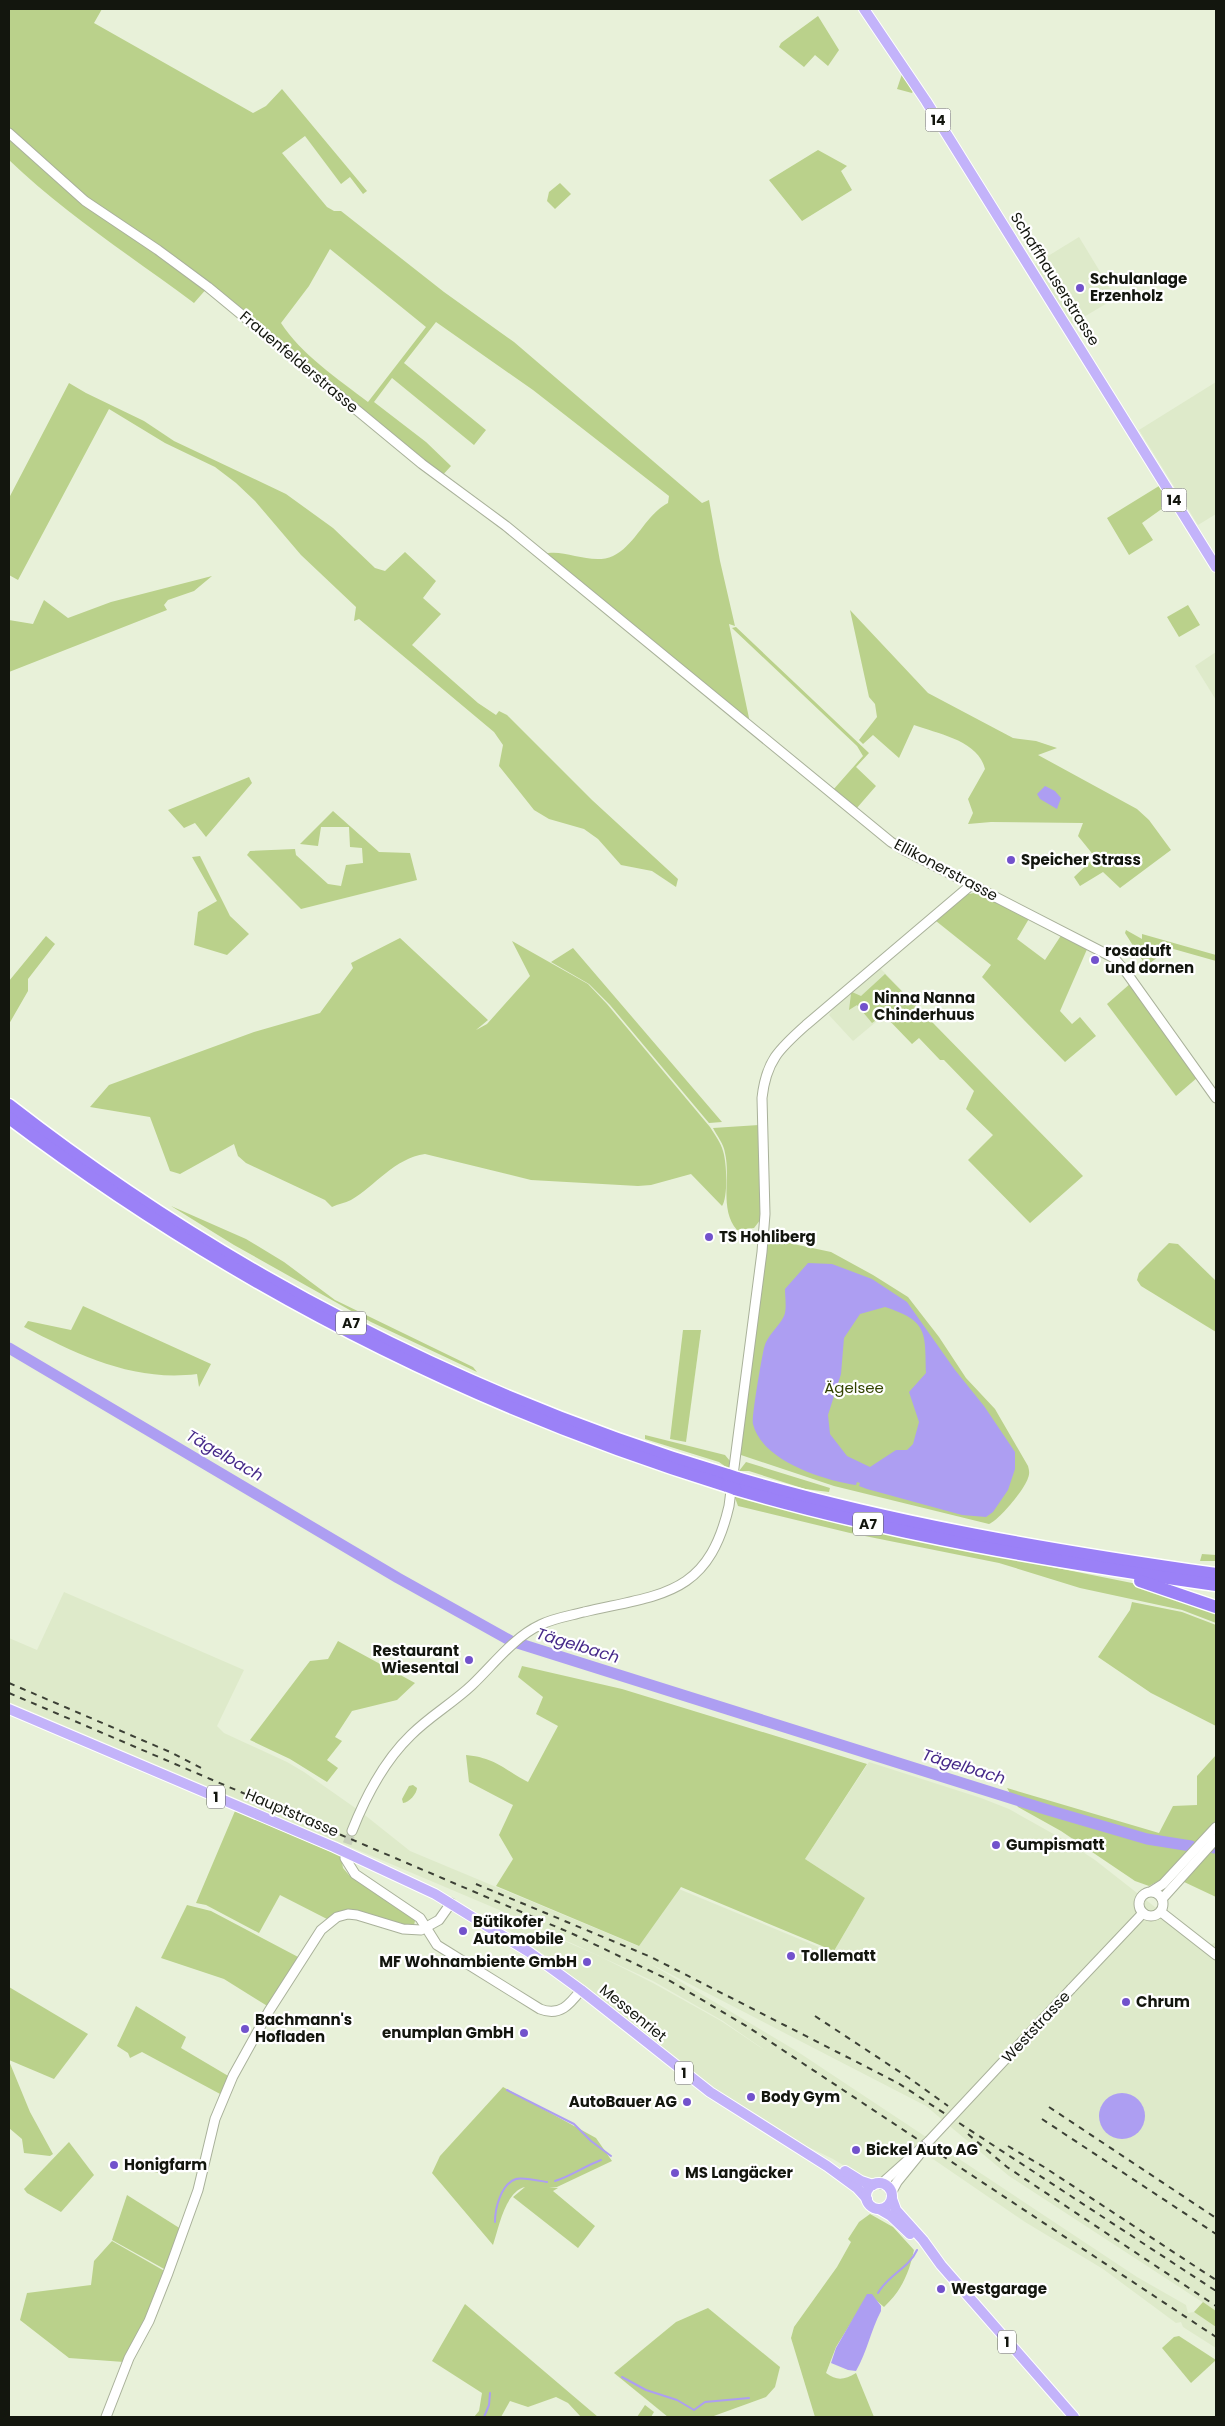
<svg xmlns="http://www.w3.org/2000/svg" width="1225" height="2426" font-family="Poppins,sans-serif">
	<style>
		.built { fill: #deeaca }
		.green { fill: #bad18b; fill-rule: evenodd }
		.water { fill: #ad9ef2; fill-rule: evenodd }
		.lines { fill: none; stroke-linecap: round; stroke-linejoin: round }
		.stream { stroke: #ad9ef2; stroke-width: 2 }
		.river { stroke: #ad9ef2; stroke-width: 11 }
		.secondary-tunnel { stroke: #c8d0bb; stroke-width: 9; stroke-dasharray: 9 4.5; stroke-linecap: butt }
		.secondary-casing { stroke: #a9b19a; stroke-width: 11 }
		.primary-casing { stroke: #fff; stroke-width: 12 }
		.highway-casing { stroke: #fff; stroke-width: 15 }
		.secondary { stroke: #fff; stroke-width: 9 }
		.primary { stroke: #c3b3fa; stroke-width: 10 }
		.highway { stroke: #9b81f7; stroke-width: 12 }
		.rail { stroke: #3c4035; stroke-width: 2; stroke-dasharray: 6 6; stroke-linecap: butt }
		.secondary-bridge-casing { stroke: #a9b19a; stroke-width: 11; stroke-linecap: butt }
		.highway-bridge-casing { stroke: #fff; stroke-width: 15; stroke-linecap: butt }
		.secondary-bridge { stroke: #fff; stroke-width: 9 }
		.highway-bridge { stroke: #9b81f7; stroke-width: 12 }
		.poi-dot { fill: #7252cc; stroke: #fff; stroke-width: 2 }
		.labels { text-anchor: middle; stroke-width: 4.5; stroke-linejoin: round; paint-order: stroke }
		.shield { fill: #fff; stroke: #5a5c56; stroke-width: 1 }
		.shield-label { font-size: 14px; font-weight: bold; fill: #13160e }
		.street-label { font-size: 15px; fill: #13160e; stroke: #fff }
		.poi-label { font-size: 15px; font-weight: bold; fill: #13160e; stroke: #fff; text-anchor: start }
		.park-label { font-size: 15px; fill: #334300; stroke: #fff }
		.water-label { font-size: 16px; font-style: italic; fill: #462989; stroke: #fff }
	</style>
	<rect width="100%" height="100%" fill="#e8f1d9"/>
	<g class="built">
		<path d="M1079,237L1116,298L1070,325L1035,264Z"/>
		<path d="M1216,382V514L1198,525L1139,430Z"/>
		<path d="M1216,652V700L1195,666Z"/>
		<path d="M880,968L907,996L853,1041L829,1015L837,1004Z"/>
		<path d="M64,1592L244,1670L217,1726L224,1733L287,1762L304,1772L361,1812L410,1851L638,1946L679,1889L833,1953L865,1898L805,1859L869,1762L981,1798L1009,1809L1066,1841L1095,1860L1206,1947L1216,1942V2311L1009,2176L926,2106L649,1963L795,2050L1137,2277L1186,2305L1188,2313L1194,2312L1216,2327V2348L1183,2327L1181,2322L1176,2323L1103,2269L1025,2222L914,2146L885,2177L871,2182L833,2159L800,2143L720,2094L550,1959L499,1923L506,1918H511L599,1956L653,1983L721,2021L766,2051L723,2021L653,1981L511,1915L9,1702V1638L37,1650Z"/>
	</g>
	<g class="green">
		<path d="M9,9H102L94,23L253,113L266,106L282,89L367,191L363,194L350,177L341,184L305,136L282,153L327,207L334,211H341L444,292L514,342L702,503L709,500L720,561L735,626L729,624L749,718L747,724L544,554C564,548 591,566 613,556C636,545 645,515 668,503L669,496L533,390L436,322L404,363L486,430L474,445L392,378L374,402L426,442L451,466L440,478L208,287L194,303C131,256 65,214 9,160ZM330,249L426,327L368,402C339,380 300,353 281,323L309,286Z"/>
		<path d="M818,16L839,50L828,66L815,55L804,67L779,47L781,43Z"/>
		<path d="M902,74L913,91L912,93L897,89Z"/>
		<path d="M818,150L847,166L841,171L852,190L802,221L769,180Z"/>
		<path d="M560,183L571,194L555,209L547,201L549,192Z"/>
		<path d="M69,383L86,393L144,421L174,441L286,494L333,528L375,568L385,571L405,552L436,581L423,598L441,614L412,645L478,703L496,715L499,711L507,715L592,800L678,879L676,887L652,871L621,865L598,839L584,829L549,819L534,810L499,766L503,745L494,732L359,619L354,621L356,607L301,555L255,501L236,483L215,467L165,443L109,409L18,580L9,575V498Z"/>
		<path d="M1159,486L1170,503L1142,523L1153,540L1129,555L1107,518Z"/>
		<path d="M212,576L194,591L168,600L164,605L167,610L9,672V620L33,624L44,600L68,618L111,602Z"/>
		<path d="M1188,605L1200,625L1179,637L1167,617Z"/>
		<path d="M850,610L928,693L1013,738L1036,741L1057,748L1038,755L1137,809L1149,820L1171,850L1120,888L1103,872L1080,886L1074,877L1095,857L1078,836L1083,823L991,822L968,824L973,813L968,799L985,769C978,740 938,734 914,725L899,758L873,735L863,744L859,740L877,717L875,704L869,697Z"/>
		<path d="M736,627L869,753L856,767L876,786L856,809L833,790L863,756L857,746L732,628Z"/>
		<path d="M249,777L252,783L206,837L195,823L184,828L168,810Z"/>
		<path d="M333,811L379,852L410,853L417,880L301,909L247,855L250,851L295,849L296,855L328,884L341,886L346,865L363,863L362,848L350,847L349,827H321L318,846L300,844Z"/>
		<path d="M200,856L230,916L249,934L227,955L194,945L198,912L217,901L192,857Z"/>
		<path d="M980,892L1030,917L1017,939L1045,960L1062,934L1088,947L1060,1011L1072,1024L1080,1017L1096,1036L1065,1062L982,977L991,965L936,921L968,894Z"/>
		<path d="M1126,930L1142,939V934L1216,955V961L1170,948L1146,966L1125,933Z"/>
		<path d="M46,936L55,944L28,979V991L9,1024V981Z"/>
		<path d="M400,938L488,1020L476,1030L487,1024L530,976L512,941L588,984L607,1004L710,1127C715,1135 721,1143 723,1151C727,1163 728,1197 722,1206L691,1174L651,1185L638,1186L531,1180L425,1154C395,1158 375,1186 351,1200C345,1203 338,1204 332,1207L325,1200L246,1163L238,1156L234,1144L180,1174L170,1171L150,1117L90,1107L109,1085L254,1032L320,1013L353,968L351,963Z"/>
		<path d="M573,948L722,1122L709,1123L610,1005L589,984L551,962Z"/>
		<path d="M885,974L1083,1176L1030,1223L968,1160L993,1135L966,1109L974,1091L944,1060H940L919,1038L912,1044L884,1015L889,1011L872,1023L857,1005L849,1010L851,994L852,992L861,996Z"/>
		<path d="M1131,983L1198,1077L1176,1096L1107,1004Z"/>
		<path d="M759,1125L761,1219L754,1228L737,1230C719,1209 731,1178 725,1153C724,1144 717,1136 713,1128Z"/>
		<path d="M171,1206L246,1239L284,1262L335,1300L473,1367L477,1372L371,1322L234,1245Z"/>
		<path d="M770,1239L831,1252L873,1275L908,1297L939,1337L966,1378L995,1409L1028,1466C1029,1470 1030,1473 1028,1478C1025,1489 999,1520 989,1524L834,1486L738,1454L763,1259Z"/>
		<path d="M1169,1243L1178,1244L1216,1281V1332L1141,1286L1137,1280L1139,1273Z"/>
		<path d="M83,1306L211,1364L199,1387L197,1374C133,1382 79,1355 24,1327L28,1321L71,1330Z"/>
		<path d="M683,1330H701L686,1442L670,1439Z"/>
		<path d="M645,1435L725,1455L730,1461L729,1469L719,1462L645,1439Z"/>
		<path d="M746,1462L830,1488L829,1492L805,1489L749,1471H739Z"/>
		<path d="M734,1495L848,1526L1147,1586L1216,1612V1623L1182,1610L1080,1588L999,1563L850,1533L738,1506Z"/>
		<path d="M1202,1554L1216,1555V1561H1200Z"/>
		<path d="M1132,1602L1182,1612L1216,1625V1726L1151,1693L1098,1657L1130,1610Z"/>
		<path d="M338,1641L415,1683L397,1700L352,1711L335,1737L342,1741L327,1760L338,1768L327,1782L290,1759L250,1740L310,1661L328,1659Z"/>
		<path d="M522,1666L622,1689L867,1764L805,1859L865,1898L834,1951L681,1887L639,1946L496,1886L513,1859L499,1835L513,1805L469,1782L466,1755C496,1758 503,1769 528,1782L558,1726L536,1714L543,1697L518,1677Z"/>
		<path d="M1216,1755V1821L1162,1879L1149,1886L1135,1881L1061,1831L1018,1807L1007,1788L1159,1833L1173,1806L1197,1805V1776Z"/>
		<path d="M413,1785L417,1788C417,1793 409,1803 403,1803L402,1799L409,1786Z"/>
		<path d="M235,1811L341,1856L343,1868L349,1875L413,1916L415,1921L414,1925L408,1928L361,1912L327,1919L280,1895L259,1933L206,1905L196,1903Z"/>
		<path d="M1216,1844V1897L1182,1881Z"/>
		<path d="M187,1905L211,1911L300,1958L269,2007L224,1979L161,1958Z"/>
		<path d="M9,1987L88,2034L54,2079L9,2060Z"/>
		<path d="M136,2006L186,2037L181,2048L230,2077L222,2095L142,2052L130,2058L128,2053L117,2046Z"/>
		<path d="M9,2061L30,2112L53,2154L50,2156L24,2153L22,2139L9,2128Z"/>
		<path d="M503,2087L596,2138L612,2161L557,2187H549L558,2188L553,2191L595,2226L578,2248L513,2197L525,2187C505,2192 499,2227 493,2245L432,2173L440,2156Z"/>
		<path d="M69,2142L94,2175L61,2212L27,2193L24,2189Z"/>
		<circle cx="158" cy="2167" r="6"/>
		<path d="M127,2195L181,2229L166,2270L112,2240Z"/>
		<path d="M870,2214L893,2227L914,2250C909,2273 902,2290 884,2307L870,2295L865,2300L836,2347L826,2373C837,2381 844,2380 856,2373L874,2417H815L791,2338L794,2327L837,2267L851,2242L848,2239L859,2222Z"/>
		<path d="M112,2241L168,2273L124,2362L69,2358L20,2320L27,2293L91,2285L94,2261Z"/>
		<path d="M1203,2302L1216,2311V2327L1194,2312Z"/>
		<path d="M465,2304L598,2417H581L568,2403L556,2397L528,2407L510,2401L501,2417H474L479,2411L482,2393L432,2361Z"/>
		<path d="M708,2308L780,2367L775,2387L766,2397L711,2417H668L614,2373L676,2322Z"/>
		<path d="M1179,2336L1216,2360L1191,2383L1162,2348L1174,2337Z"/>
		<path d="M645,2405L654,2412L651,2417H637Z"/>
	</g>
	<g class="water">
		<path d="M1045,786L1055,791L1061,798L1057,809L1040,799L1037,794Z"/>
		<path d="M808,1263L832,1264L872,1279L907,1302L955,1370L984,1406L1015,1452V1469L1008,1490L993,1512L986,1517L962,1515L867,1489L859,1486L860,1483L857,1482L856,1485C823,1480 762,1461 753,1424C751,1419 762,1356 764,1348C767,1335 779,1327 784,1316C787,1309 785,1297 785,1289ZM885,1307C928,1321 925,1332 926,1373L909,1392L919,1422L913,1444L907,1450H896L870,1467L847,1456L830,1434L828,1415L841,1374L844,1338L860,1314Z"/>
		<circle cx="1122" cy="2116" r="23"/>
		<path d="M867,2294H872L881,2306V2311C871,2330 867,2352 856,2371L848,2370L831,2363L836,2348Z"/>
	</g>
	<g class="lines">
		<g class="stream">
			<path d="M507,2090L574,2124L591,2141L611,2156"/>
			<path d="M555,2181C571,2176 585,2166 601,2160"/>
			<path d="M495,2222C495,2208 501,2184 516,2179C522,2177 541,2181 547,2182"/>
			<path d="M878,2293C888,2275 909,2268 917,2250"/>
			<path d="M622,2377L646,2390L677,2400L694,2410L705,2402L749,2398"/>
			<path d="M484,2417L489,2405L490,2393"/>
		</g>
		<g class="river">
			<path d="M9,1348L398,1578L511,1641L1048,1810L1147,1839L1191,1846"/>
			<path d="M1214,1848L1216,1847"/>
		</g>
		<path class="secondary-tunnel" d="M345,1857L346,1847L352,1831"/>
		<g class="secondary-casing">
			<g id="secondary">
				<path d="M9,133L85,201L158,250L208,287L422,464L506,526L891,842L904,850L1114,958L1126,972L1216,1098"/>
				<path d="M352,1831C365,1798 385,1760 411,1735C430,1716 453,1703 472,1685C493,1665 514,1637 540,1625C554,1618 569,1616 584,1612C662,1594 708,1596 729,1506L762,1252L765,1214L762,1098C766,1061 779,1049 806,1025L971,885"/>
				<path d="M345,1858L355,1874L420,1918L437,1945L540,2009C560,2017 570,2004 581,1990"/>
				<path d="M1152,1891L1163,1884L1216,1827"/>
				<circle cx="1151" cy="1904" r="12"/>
				<path d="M1162,1899L1216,1839"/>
				<path d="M1161,1912L1216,1955"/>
				<path d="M1071,1989L1143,1913"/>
				<path d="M881,2184L929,2141"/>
				<path d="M891,2193L897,2182L919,2155"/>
				<path d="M106,2417L129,2358L149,2321L168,2273L198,2190L215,2119L233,2076L269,2011L321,1930L337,1917L348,1914L357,1915L403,1929L421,1930L439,1920L451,1903"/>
			</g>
		</g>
		<g class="primary-casing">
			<g id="primary">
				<path d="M864,9L926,101L1216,567"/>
				<path d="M9,1709L334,1847L435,1894L529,1952L581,1990L710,2092L827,2166L857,2188L867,2199"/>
				<path d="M845,2171L861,2181L873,2185"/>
				<circle cx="879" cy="2196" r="13"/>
				<path d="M892,2199L896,2210L923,2240L941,2265L1074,2417"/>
				<path d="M879,2209L891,2216L910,2234"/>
			</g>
		</g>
		<g class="highway-casing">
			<g id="highway">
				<path d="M9,1105C222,1271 469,1398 728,1475"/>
				<path d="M9,1118C228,1283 465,1405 727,1486"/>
				<path d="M737,1478C894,1524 1054,1551 1216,1574"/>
				<path d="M735,1489C893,1535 1054,1562 1216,1585"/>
				<path d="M1140,1581L1216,1607"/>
			</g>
		</g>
		<use href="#secondary" class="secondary"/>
		<use href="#primary" class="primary"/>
		<use href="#highway" class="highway"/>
		<g class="rail">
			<path d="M9,1683L170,1752L203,1769"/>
			<path d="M9,1693L573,1934L665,1978L748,2027L1216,2337"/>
			<path d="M476,1884L651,1957L898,2083L1216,2291"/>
			<path d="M815,2016L909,2078L948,2106"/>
			<path d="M1049,2107L1216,2218"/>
			<path d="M1042,2119L1216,2234"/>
			<path d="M968,2134L1007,2167L1216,2306"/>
			<path d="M1008,2146L1044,2167L1216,2280"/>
		</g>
		<g class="secondary-bridge-casing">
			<path id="secondary-bridge" d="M929,2141L1071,1989"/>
		</g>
		<g class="highway-bridge-casing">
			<g id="highway-bridge">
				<path d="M728,1475L737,1478"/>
				<path d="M727,1486L735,1489"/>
			</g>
		</g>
		<use href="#secondary-bridge" class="secondary-bridge"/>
		<use href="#highway-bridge" class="highway-bridge"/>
	</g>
	<g class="poi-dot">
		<circle cx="1080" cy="288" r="5"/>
		<circle cx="1011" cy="860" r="5"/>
		<circle cx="1095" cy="960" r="5"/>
		<circle cx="864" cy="1007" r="5"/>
		<circle cx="709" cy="1237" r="5"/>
		<circle cx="469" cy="1660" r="5"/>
		<circle cx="996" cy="1845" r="5"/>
		<circle cx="463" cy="1931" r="5"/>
		<circle cx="791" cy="1956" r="5"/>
		<circle cx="587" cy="1962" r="5"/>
		<circle cx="1126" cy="2002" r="5"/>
		<circle cx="245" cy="2029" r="5"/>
		<circle cx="524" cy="2033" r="5"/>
		<circle cx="751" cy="2097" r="5"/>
		<circle cx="687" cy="2102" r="5"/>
		<circle cx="856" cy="2150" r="5"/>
		<circle cx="114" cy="2165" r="5"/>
		<circle cx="675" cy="2173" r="5"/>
		<circle cx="941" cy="2289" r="5"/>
	</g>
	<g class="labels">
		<g class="shield">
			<rect x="925.5" y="108.5" width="25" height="23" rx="4"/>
			<rect x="1161.5" y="488.5" width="25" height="23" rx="4"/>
			<rect x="336" y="1311.5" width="30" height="23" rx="4"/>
			<rect x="853" y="1512.5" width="30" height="23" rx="4"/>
			<rect x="207" y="1785.5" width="18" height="23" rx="4"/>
			<rect x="675" y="2061.5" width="18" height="23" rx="4"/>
			<rect x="998" y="2330.5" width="18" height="23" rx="4"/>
		</g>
		<g class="shield-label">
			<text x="938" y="125">14</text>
			<text x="1174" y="505">14</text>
			<text x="351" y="1328">A7</text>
			<text x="868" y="1529">A7</text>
			<text x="216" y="1802">1</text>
			<text x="684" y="2078">1</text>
			<text x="1007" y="2347">1</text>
		</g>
		<g class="street-label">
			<text transform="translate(1055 279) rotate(58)" y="5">Schaffhauserstrasse</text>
			<text transform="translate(299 362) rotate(40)" y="5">Frauenfelderstrasse</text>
			<text transform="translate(946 870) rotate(28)" y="5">Ellikonerstrasse</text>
			<text transform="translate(292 1813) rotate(23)" y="5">Hauptstrasse</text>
			<text transform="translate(633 2013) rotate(39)" y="5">Messenriet</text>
			<text transform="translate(1036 2027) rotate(-47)" y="5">Weststrasse</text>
		</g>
		<g class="poi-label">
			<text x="1090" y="284">Schulanlage<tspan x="1090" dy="17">Erzenholz</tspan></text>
			<text x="1021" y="865">Speicher Strass</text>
			<text x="1105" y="956">rosaduft<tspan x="1105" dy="17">und dornen</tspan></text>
			<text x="874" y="1003">Ninna Nanna<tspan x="874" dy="17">Chinderhuus</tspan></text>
			<text x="719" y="1242">TS Hohliberg</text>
			<text x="459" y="1656" text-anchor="end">Restaurant<tspan x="459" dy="17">Wiesental</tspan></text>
			<text x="1006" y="1850">Gumpismatt</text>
			<text x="473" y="1927">Bütikofer<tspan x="473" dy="17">Automobile</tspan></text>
			<text x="801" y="1961">Tollematt</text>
			<text x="577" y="1967" text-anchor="end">MF Wohnambiente GmbH</text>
			<text x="1136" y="2007">Chrum</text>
			<text x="255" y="2025">Bachmann's<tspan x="255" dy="17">Hofladen</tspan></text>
			<text x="514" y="2038" text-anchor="end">enumplan GmbH</text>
			<text x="761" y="2102">Body Gym</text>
			<text x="677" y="2107" text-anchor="end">AutoBauer AG</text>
			<text x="866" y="2155">Bickel Auto AG</text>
			<text x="124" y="2170">Honigfarm</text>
			<text x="685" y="2178">MS Langäcker</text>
			<text x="951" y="2294">Westgarage</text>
		</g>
		<g class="park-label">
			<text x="854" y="1393">Ägelsee</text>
		</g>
		<g class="water-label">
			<text transform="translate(225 1455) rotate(30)" y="6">Tägelbach</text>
			<text transform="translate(578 1645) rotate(17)" y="6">Tägelbach</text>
			<text transform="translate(964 1766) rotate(17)" y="6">Tägelbach</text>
		</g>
	</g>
	<rect width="1225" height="2426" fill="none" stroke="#13160e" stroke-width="20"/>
</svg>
